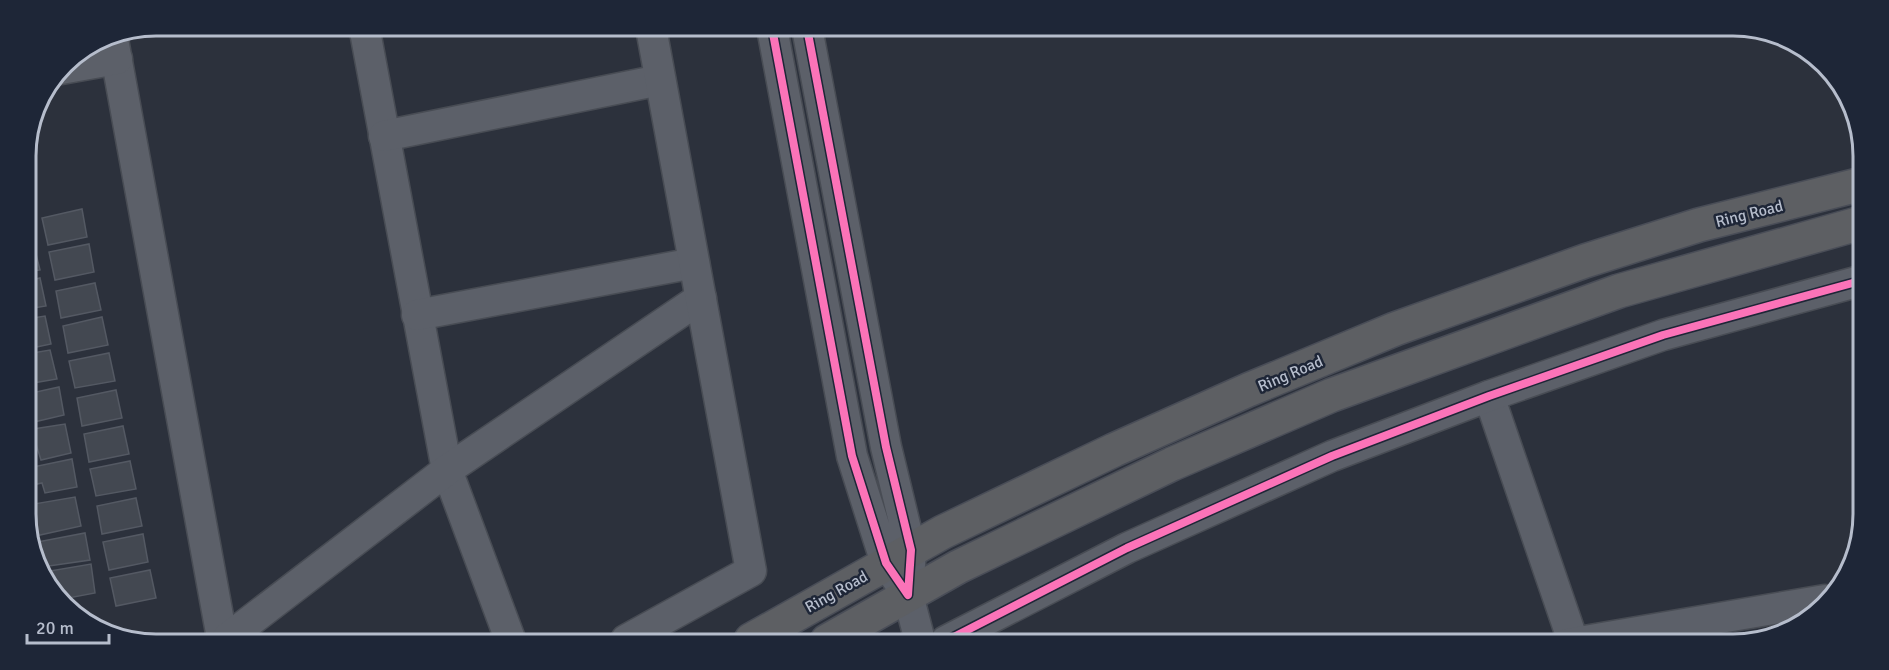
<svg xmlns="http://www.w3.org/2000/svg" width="1889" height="670" font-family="Signika,sans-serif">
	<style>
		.building { fill: #434851; stroke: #545963; stroke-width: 1.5 }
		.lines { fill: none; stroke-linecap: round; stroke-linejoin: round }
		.street-casing { stroke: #484c54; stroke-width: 33 }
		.highway-casing { stroke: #494d57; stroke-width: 36 }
		.street { stroke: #5c6069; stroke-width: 30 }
		.highway { stroke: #5d5f63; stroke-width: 33 }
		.cycleway-casing { stroke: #1e2637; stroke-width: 11 }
		.cycleway { stroke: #fb73b8; stroke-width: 8 }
		.labels { text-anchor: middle; stroke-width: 5; stroke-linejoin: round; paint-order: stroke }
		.street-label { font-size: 16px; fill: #b6bdcc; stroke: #1e2637 }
		.rim { fill: none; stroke: #b6bdcc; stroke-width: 3 }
	</style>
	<rect width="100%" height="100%" fill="#2c313c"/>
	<g class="building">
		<path d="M82,209L87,237L48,245L42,218Z"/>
		<path d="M33,242L40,270L26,272V243Z"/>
		<path d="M89,244L94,272L55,280L49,252Z"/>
		<path d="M40,278L46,306L27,309V281Z"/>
		<path d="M95,283L101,310L61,318L56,291Z"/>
		<path d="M45,316L51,344L27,349V319Z"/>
		<path d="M102,317L108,345L68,353L63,326Z"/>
		<path d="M50,350L57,379L27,384V354Z"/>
		<path d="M109,353L115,381L75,388L69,361Z"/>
		<path d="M59,387L64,415L34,422L32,409L27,410V394Z"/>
		<path d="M116,390L122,418L82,426L77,398Z"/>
		<path d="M65,424L71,453L41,460L36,444L27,446V430Z"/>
		<path d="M123,426L129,454L89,462L84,434Z"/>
		<path d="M72,459L77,487L45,493L42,483L28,486V468Z"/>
		<path d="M130,461L136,489L96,496L90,469Z"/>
		<path d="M75,497L81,526L31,537L28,505Z"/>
		<path d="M136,498L142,526L102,534L97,506Z"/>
		<path d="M85,533L90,560L42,567L33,550L32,543Z"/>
		<path d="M143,534L148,562L109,570L103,542Z"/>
		<path d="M91,564L95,593L58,600L44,572Z"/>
		<path d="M150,570L156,598L116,606L110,578Z"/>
	</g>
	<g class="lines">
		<g class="street-casing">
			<g id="street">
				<path d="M364,26L447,470L510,639"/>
				<path d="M772,28L852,456L886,563L908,595L911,550L886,447L807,28"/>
				<path d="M112,34L222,638"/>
				<path d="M61,69L117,59"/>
				<path d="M384,136L660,80"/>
				<path d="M417,315L694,263"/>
				<path d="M1489,396L1574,644"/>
				<path d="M908,595L920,641"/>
				<path d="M228,638L447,470L701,298"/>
				<path d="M626,640L751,571L651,28"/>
				<path d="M946,641L1127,548L1332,456L1489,396L1663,335L1860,281"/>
				<path d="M1567,644L1825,600"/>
			</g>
		</g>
		<g class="highway-casing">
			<g id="highway">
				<path d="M751,640L943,532L1114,450L1248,390L1395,329L1585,261L1699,225L1862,184"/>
				<path d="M827,641L958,567L1172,464L1332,395L1619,291L1861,223"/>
			</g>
		</g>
		<use href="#street" class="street"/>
		<use href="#highway" class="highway"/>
		<g class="cycleway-casing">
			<g id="cycleway">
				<path d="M772,28L852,456L886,563L908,595L911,550L886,447L807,28"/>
				<path d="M946,641L1127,548L1332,456L1489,396L1663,335L1860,281"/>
			</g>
		</g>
		<use href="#cycleway" class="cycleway"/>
	</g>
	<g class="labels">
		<g class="street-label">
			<text transform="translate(1749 213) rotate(-14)" y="6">Ring Road</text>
			<text transform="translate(1290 373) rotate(-23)" y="6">Ring Road</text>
			<text transform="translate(836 591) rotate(-29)" y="6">Ring Road</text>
		</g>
	</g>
	<path d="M0 0H1889V670H0ZM156 36H1733A120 120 0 0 1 1853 156V514A120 120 0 0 1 1733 634H156A120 120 0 0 1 36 514V156A120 120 0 0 1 156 36Z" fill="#1e2637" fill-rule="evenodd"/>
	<path class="rim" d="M156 36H1733A120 120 0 0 1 1853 156V514A120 120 0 0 1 1733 634H156A120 120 0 0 1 36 514V156A120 120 0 0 1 156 36Z"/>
	<path d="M27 634v9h82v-9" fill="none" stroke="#b6bdcc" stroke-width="3"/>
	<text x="36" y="634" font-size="18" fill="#b6bdcc" stroke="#1e2637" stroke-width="4.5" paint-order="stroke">20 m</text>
</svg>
